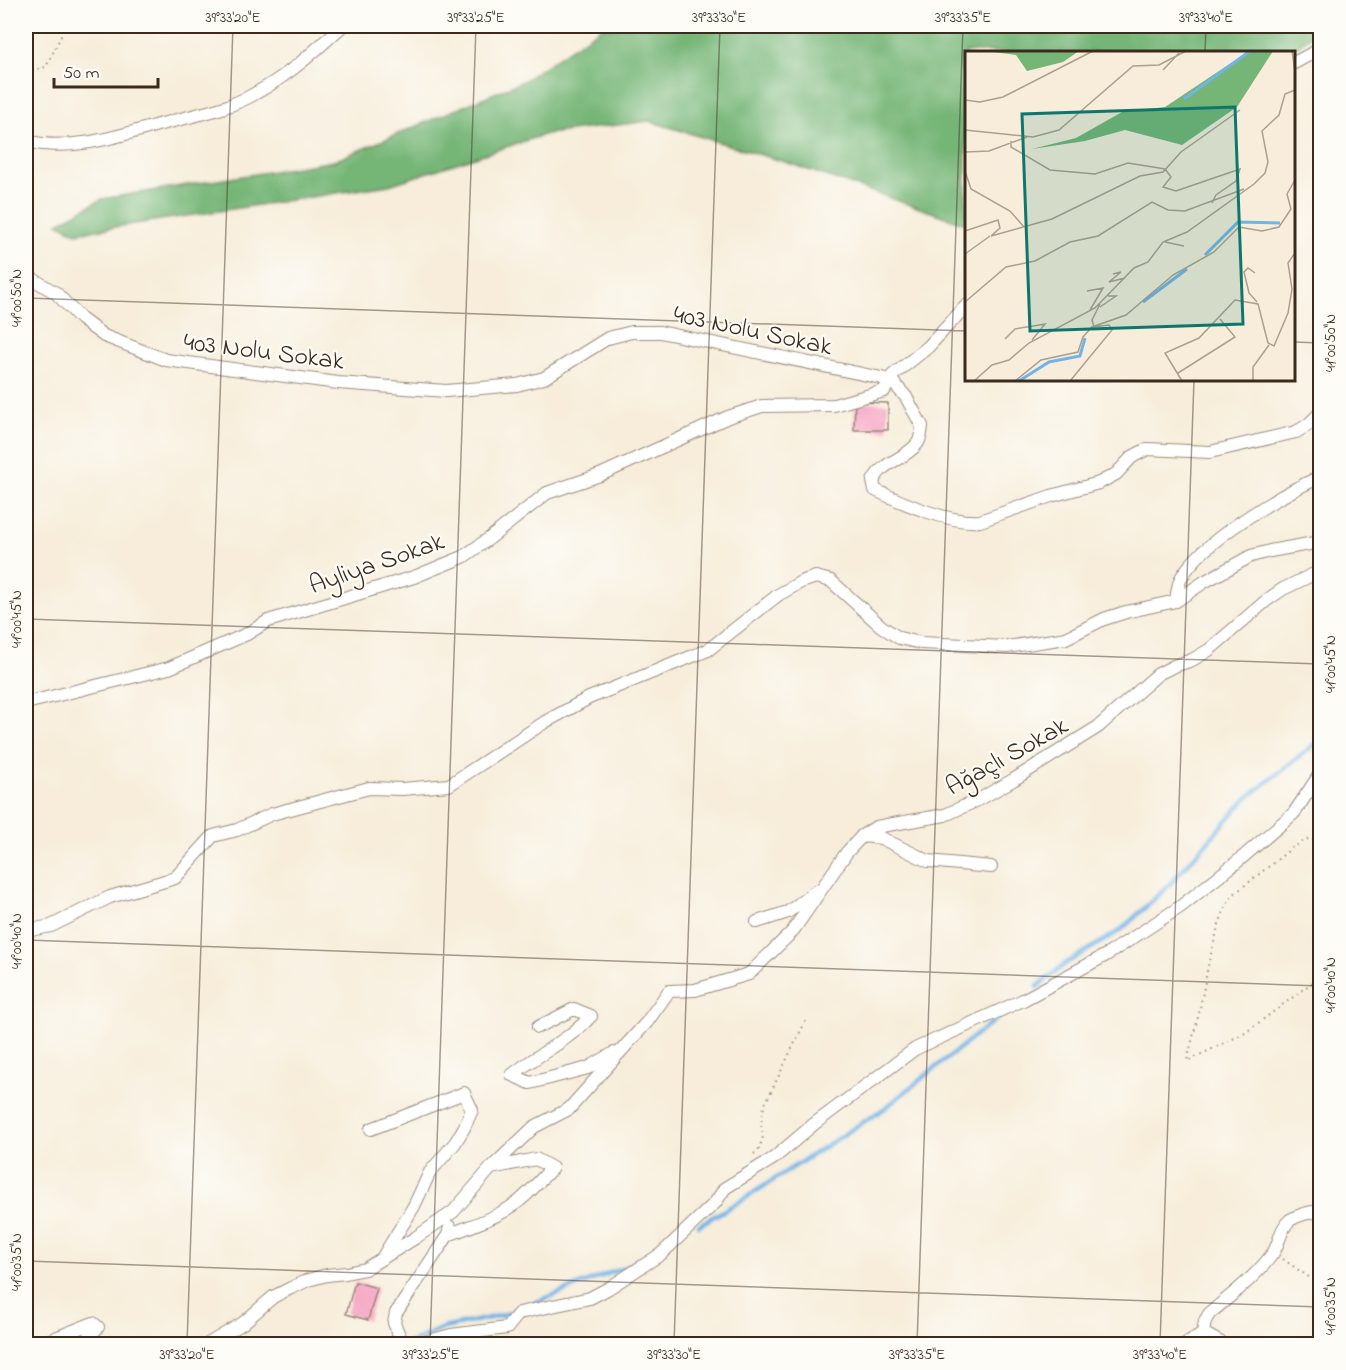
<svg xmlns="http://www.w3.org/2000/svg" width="1346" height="1370" font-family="'Indie Flower',sans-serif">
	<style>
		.forest { fill: #75b576; stroke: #58704a; stroke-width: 1.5 }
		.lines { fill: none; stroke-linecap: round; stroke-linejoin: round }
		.stream { stroke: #72b4e7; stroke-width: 4.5 }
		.building { fill: #f59fc0 }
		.street-casing { stroke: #998c7c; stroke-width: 14 }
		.path { stroke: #998c7c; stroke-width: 2; stroke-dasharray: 1.5 4.5; stroke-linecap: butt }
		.street { stroke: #fff; stroke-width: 12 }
		.ticks { fill: none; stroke: #3b2a1e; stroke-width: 1.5; stroke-opacity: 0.45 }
		.labels { text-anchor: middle; stroke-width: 4.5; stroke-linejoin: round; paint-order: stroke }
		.street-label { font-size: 26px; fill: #3b2a1e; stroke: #fdfcf7 }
		.inset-river { fill: none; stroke: #72b4e7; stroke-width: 3 }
		.inset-road { fill: none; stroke: #ac9f8f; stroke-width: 1.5 }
		.view { fill: #0f766e; fill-opacity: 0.15; stroke: #0f766e; stroke-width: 3 }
		.inset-edge { fill: none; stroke: #3b2a1e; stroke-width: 3 }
		.neatline { fill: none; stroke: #3b2a1e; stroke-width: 2 }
		.ticks-label { font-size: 15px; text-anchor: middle; fill: #3b2a1e }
	</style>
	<rect width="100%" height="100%" fill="#fdfcf7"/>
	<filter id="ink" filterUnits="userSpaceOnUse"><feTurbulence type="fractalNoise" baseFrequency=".0167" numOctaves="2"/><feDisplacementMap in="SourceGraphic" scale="12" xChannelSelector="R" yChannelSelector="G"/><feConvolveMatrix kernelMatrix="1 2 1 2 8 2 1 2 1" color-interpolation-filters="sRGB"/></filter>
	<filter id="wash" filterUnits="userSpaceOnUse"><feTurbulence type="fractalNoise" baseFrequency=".008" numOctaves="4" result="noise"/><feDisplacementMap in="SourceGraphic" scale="24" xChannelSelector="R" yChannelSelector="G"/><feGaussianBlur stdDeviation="1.35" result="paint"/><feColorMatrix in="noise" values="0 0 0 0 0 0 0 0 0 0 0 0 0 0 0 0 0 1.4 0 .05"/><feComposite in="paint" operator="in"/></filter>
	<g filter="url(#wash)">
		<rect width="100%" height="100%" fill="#f7edda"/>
		<path class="forest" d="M604,26H1320V29L1290,52H966V224L791,164L649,121L546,134L389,185L76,233L58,223L102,199L334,161L523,81Z"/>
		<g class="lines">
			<g class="stream">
				<path d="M1037,987L1065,964L1121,930L1167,887L1247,798L1320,740"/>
				<path d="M699,1225L747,1197L885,1108L1000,1016"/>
				<path d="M526,1306L628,1266L661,1247"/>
				<path d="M407,1344L443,1328L503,1315L518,1309"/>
			</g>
		</g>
		<g id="blocks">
			<g class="building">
				<path d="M855,402L888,403V430H854Z"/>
				<path d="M355,1282L377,1288L368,1320L346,1314Z"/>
			</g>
		</g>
	</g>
	<g filter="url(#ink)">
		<use href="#blocks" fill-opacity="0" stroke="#998c7c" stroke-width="1.5"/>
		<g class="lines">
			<g class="street-casing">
				<g id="street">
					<path d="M1294,63L1320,49"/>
					<path d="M26,141C74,153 123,134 169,122C199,114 229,109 256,93C289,75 315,51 342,26"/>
					<path d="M26,275L56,293L81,319L104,336L166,360L338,383L446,391L517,385L544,378L608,338L632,332H660L891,380L906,397L922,426C921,432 921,440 917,444C903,461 884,460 873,481L875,490C903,503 950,524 980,521L1051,496L1099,483L1116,474L1132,457L1147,449L1210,452L1296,432L1308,425L1320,413"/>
					<path d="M1176,601C1177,594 1178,584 1181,578C1203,540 1280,495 1320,477"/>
					<path d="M26,703L169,668L247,634L268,621L414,577L463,557L490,538L547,493L600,475L728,417L762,406L834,405L884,391L893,375L928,347L966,306"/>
					<path d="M862,836L881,838L928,861L991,867"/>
					<path d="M757,922L788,912L816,891"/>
					<path d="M26,931L51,926L110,897L175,878L213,836L237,830L272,814L369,788L402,789L449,785L545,722L589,698L708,650L778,595L801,582L816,577L831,581L881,626L899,638L921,643L1007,647L1066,638L1104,619L1126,612L1176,601L1204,582L1251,556L1270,551L1320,542"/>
					<path d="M538,1027L574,1009L591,1016C568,1041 538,1054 512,1075L530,1083L550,1078L588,1068L614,1053"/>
					<path d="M371,1129L464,1093L472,1110L464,1128L455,1143L430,1172L414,1206L384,1255"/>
					<path d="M448,1235C475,1224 504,1216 525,1196C535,1187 543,1177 552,1168L536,1159L491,1168"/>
					<path d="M1203,1333L1223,1344"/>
					<path d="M40,1344L93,1323L98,1327L83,1344"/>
					<path d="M208,1344L243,1323L273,1297L291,1288L308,1280L327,1275L346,1273L365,1269L415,1238L453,1212L491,1168L534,1127L569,1109L647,1022L669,991L695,990L749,974L792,932L847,852L862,836L876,827L945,815L980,799L1013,780L1098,727L1158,674L1174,666L1192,660L1209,650L1267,600L1283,589L1320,571"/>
					<path d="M403,1344L394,1323L396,1313L448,1235L450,1227"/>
					<path d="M417,1344L451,1335L507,1328L519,1313L590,1298L609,1288L661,1254L715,1203L725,1188L774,1158L814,1124L915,1049L1023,1000L1108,954L1180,907L1237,862L1294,813L1320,774"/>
					<path d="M1185,1344L1203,1333L1205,1321L1209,1314C1231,1295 1256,1277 1273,1253C1280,1243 1280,1228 1290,1220C1298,1215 1311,1211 1320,1212"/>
				</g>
			</g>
			<g class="path">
				<path d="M26,72L46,67L63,32"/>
				<path d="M1320,841L1308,839L1292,848L1234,894L1226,906L1219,924L1209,961L1199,1013L1187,1061L1245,1033L1317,979H1320"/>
				<path d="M754,1154L759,1149L763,1137L761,1124L764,1106L807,1018"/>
				<path d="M1283,1259L1320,1285"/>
			</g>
			<use href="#street" class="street"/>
		</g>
	</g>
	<path class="ticks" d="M1205,52L1206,26M26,298L966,331M1294,342L1320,343M26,619L1320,664M26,940L1320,986M26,1261L1320,1307M187,1344L233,26M430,1344L476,26M674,1344L720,26M917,1344L963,26M1160,1344L1194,380"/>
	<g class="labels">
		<g class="street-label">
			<text transform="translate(753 329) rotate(12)" y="9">403 Nolu Sokak</text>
			<text transform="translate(264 350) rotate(7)" y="9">403 Nolu Sokak</text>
			<text transform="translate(376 562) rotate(-19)" y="9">Ayliya Sokak</text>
			<text transform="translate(1006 755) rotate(-29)" y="9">Ağaçlı Sokak</text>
		</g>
	</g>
	<g transform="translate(965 51)">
		<rect width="330" height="330" fill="#f7edda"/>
		<path d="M21,0H114L98,11L62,20L51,4ZM284,0H308L272,56L217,94L160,79L120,90L67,98L111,87L157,61L200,56Z" fill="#75b576"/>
		<path class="inset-river" d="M219,48L285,0M240,204L273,171L315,172M178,251L222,218M54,330L84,311L115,305L120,287"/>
		<path class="inset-road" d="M327,0L330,20M198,19L214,2M0,49L15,51L38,46L128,0M0,79L68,86L94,79L168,15L194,14L221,0M46,90V96L85,119L130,123L163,112L200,118L206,126L198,136L211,140L275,118L271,130L251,144L247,152M0,101L24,100L62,86M0,120L6,138L45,160L59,176M0,180L33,169L35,177L26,185L87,168L175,125L198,121L216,101L275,59M200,191L219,195M0,203L25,185M290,222L283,217L279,221L284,242L292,251M148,223L156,221L144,231L160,227M122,240L138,237L125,259M0,251L41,216L70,210L105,191L133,185L187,151L203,159L220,160L279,138M135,256L151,245H143M40,288L50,278L80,273L67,289M213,322L270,286L255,268M9,330L27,314L44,309L64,292L130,257L169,217L183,211L198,191L222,181L289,133L300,122L303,111L297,80L314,64L320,43L330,39M50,330L76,309L113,301L118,286L127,276L161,264L208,224L249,201L274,176L297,180L314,176L326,158L322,143L330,129M105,330L147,279L144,274L129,276L127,269L135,253M217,330L200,302L234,287L270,249L293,253L303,292L309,295L323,262L327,238L323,212L330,202M288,330V316L304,294"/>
		<path class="view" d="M270,56L278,273L65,280L57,63Z"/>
		<rect width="330" height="330" class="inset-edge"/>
	</g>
	<rect width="1346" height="1370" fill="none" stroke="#fdfcf7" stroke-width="66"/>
	<path d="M54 78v9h104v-9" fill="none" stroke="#3b2a1e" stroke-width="3"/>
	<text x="63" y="78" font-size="18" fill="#3b2a1e" stroke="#fdfcf7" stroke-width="4.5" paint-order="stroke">50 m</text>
	<rect x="33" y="33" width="1280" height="1304" class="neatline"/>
	<g class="ticks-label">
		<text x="233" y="22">39°33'20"E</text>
		<text x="476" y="22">39°33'25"E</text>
		<text x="719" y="22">39°33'30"E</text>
		<text x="963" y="22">39°33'35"E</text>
		<text x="1206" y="22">39°33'40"E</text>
		<text transform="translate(16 298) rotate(-90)" y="5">41°00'50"N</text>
		<text transform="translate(1330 343) rotate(-90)" y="5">41°00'50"N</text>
		<text transform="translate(16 619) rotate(-90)" y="5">41°00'45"N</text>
		<text transform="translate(1330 664) rotate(-90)" y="5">41°00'45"N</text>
		<text transform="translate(16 941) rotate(-90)" y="5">41°00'40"N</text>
		<text transform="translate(1330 985) rotate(-90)" y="5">41°00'40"N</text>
		<text transform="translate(16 1262) rotate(-90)" y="5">41°00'35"N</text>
		<text transform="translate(1330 1306) rotate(-90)" y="5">41°00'35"N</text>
		<text x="187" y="1359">39°33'20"E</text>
		<text x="431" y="1359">39°33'25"E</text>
		<text x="674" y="1359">39°33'30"E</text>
		<text x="917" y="1359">39°33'35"E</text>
		<text x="1160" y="1359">39°33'40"E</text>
	</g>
</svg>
